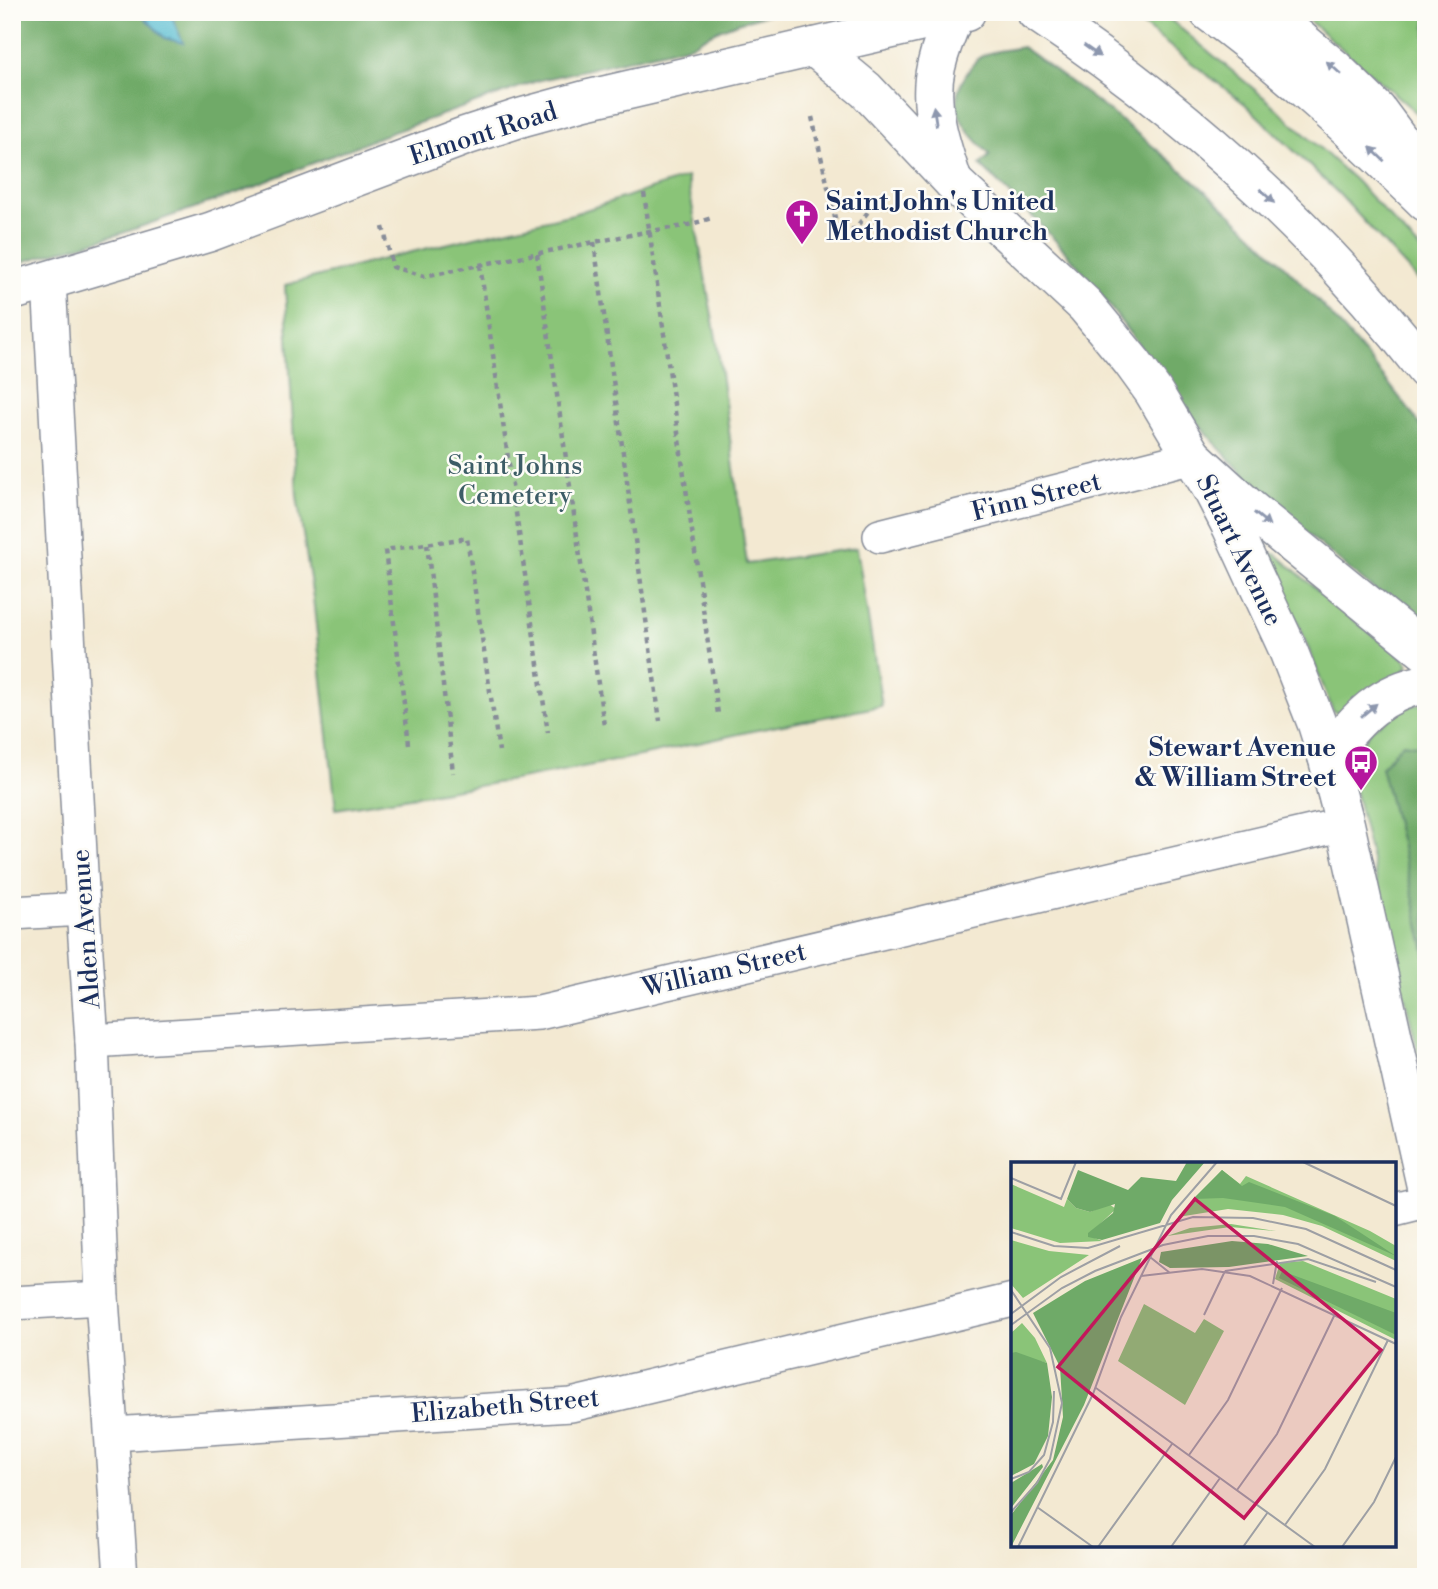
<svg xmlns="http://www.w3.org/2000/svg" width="1438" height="1589" font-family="'Libre Bodoni',serif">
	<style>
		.green { fill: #8ac478; stroke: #527a6b; stroke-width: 2 }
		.forest { fill: #6faa68; stroke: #456c63; stroke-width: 2 }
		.water { fill: #52bbd0; stroke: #367597; stroke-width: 2 }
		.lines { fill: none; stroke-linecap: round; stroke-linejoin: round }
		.minor-casing { stroke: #878c98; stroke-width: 36 }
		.tertiary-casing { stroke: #878c98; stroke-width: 41 }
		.secondary-casing { stroke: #878c98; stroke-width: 41 }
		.motorway-casing { stroke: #878c98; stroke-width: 41 }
		.path { stroke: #878c98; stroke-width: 4.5; stroke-dasharray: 5 5; stroke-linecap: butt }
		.minor { stroke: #fff; stroke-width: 33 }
		.tertiary { stroke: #fff; stroke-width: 38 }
		.secondary { stroke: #fff; stroke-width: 38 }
		.motorway { stroke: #fff; stroke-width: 38 }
		.oneway { fill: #8d97ae }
		.labels { text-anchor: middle; stroke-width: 5; stroke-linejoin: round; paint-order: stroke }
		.street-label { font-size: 26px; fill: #1b2f5e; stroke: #fdfcf7 }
		.poi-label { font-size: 26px; font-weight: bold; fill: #1b2f5e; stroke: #fdfcf7; text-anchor: start }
		.park-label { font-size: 26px; fill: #3c5c66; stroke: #fdfcf7 }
		.inset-road { fill: none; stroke: #9d9fa4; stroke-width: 2 }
		.view { fill: #c2185b; fill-opacity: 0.15; stroke: #c2185b; stroke-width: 3.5 }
		.inset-edge { fill: none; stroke: #1b2f5e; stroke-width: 3.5 }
	</style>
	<rect width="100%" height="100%" fill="#fdfcf7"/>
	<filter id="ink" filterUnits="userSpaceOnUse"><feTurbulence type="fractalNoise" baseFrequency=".0143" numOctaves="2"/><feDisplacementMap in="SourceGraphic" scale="14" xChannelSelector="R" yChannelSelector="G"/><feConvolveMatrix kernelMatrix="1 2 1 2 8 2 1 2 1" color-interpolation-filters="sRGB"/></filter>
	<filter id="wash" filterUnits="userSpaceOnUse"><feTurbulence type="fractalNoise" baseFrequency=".00686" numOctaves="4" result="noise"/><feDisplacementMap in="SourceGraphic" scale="28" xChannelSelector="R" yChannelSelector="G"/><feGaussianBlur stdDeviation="1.57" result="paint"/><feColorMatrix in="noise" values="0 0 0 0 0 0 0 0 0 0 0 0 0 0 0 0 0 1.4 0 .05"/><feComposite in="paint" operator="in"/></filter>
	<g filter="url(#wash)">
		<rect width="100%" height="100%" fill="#f3e9d2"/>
		<g class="green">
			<path d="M1151,12H1161L1266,99L1356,181L1426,256V289L1339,194L1245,104L1132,17Z"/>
			<path d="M1299,12H1426V121L1418,114Z"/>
			<path d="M687,177L717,343L747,564L857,548L882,706L752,731L650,754L520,779L336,809L313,598L297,496L285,285L399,255L573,214Z"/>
			<path d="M1271,553L1277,555L1339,609L1405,659L1408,665L1404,672L1342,712L1337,713L1333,711L1301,630L1270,564L1268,556Z"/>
			<path d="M1426,703V1085L1354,786L1355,764L1358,751L1371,730L1408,706Z"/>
		</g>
		<g class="forest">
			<path d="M12,12H139L165,38L182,42L170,12H777C745,20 719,27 691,45L537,81L382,136L237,193L120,234L12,265Z"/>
			<path d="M1022,47C1035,55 1048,66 1061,75C1084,92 1107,109 1129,127C1240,215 1343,317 1426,433V632C1359,577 1290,524 1230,460C1177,403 1135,337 1086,276C1054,236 1017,201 980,165L990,155C967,131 943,108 966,75C970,68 976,58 984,55C995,50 1010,50 1022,47Z"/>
			<path d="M1403,743L1426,747V956L1401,843L1381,767Z"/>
		</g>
		<path class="water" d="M139,12H170L183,43L165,38Z"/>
	</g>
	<g filter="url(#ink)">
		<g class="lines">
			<g class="minor-casing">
				<g id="minor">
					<path d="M49,281L83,909L92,1041L102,1298L121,1577"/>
					<path d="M880,536L1193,457"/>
					<path d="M12,913L83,909"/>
					<path d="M92,1041L539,1013L1345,824"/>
					<path d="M1394,1210L1426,1202"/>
					<path d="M12,1303L102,1298"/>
					<path d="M113,1434L571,1405L1013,1300"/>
				</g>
			</g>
			<g class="tertiary-casing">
				<path id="tertiary" d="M814,47L866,90L953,182L1085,305L1132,362L1153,391L1213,491L1231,526L1286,645L1317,724L1327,756L1345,824L1426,1186"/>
			</g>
			<g class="secondary-casing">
				<g id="secondary">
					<path d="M953,182C941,145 927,106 936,67C940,49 947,32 955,15"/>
					<path d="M12,291L210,232L465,136L523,117L585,100L966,12"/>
				</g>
			</g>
			<g class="motorway-casing">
				<g id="motorway">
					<path d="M1036,12C1183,110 1317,230 1426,370"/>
					<path d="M1209,12C1287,69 1357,135 1426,202"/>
					<path d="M1267,12L1335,69L1377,110L1426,176"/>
					<path d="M1193,457L1250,509L1426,652"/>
					<path d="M1327,756C1356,721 1378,692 1426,684"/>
				</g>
			</g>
			<g class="path">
				<path d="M812,117L838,231L855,229L888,185"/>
				<path d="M644,193L718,714"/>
				<path d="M383,227L393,267L424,276L650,231L685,226L712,218"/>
				<path d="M594,242L660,721"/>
				<path d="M537,254L604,726"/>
				<path d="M480,265L548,733"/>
				<path d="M427,544L453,773"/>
				<path d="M409,744L385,550L467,538L499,751"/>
			</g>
			<use href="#minor" class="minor"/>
			<use href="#tertiary" class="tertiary"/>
			<use href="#secondary" class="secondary"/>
			<use href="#motorway" class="motorway"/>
		</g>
		<defs><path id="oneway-solid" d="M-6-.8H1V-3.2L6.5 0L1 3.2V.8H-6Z" transform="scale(1.75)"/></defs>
		<g class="oneway">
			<use href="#oneway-solid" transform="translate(1092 51) rotate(35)"/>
			<use href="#oneway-solid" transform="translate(1334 68) rotate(-138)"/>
			<use href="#oneway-solid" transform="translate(935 116) rotate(-99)"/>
			<use href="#oneway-solid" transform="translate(1377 154) rotate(-136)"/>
			<use href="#oneway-solid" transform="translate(1267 196) rotate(44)"/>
			<use href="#oneway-solid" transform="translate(1262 519) rotate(39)"/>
			<use href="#oneway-solid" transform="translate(1369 710) rotate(-40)"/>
		</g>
	</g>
	<defs>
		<g id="church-pin" transform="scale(1.75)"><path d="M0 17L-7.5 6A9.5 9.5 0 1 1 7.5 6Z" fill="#b5179e" stroke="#fdfcf7"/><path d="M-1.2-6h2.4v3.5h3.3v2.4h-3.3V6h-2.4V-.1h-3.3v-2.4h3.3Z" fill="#fff"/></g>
		<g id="bus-pin" transform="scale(1.75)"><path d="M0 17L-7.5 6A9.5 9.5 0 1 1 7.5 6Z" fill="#b5179e" stroke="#fdfcf7"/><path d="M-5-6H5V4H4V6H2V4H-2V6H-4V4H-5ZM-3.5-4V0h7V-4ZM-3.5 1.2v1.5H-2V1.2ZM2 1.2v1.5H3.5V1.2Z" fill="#fff"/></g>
	</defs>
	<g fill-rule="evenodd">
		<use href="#church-pin" x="802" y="216"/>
		<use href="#bus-pin" x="1361" y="762"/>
	</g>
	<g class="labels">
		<g class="street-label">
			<text transform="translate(483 133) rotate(-18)" y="9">Elmont Road</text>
			<text transform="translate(1036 496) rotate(-14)" y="9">Finn Street</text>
			<text transform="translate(1240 550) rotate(64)" y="9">Stuart Avenue</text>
			<text transform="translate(85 929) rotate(-94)" y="9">Alden Avenue</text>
			<text transform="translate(724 969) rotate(-13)" y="9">William Street</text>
			<text transform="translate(505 1405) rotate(-5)" y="9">Elizabeth Street</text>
		</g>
		<g class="poi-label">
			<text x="826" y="210">Saint John's United<tspan x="826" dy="30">Methodist Church</tspan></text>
			<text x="1336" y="756" text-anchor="end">Stewart Avenue<tspan x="1336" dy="30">&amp; William Street</tspan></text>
		</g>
		<g class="park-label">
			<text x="515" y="474">Saint Johns<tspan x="515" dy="30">Cemetery</tspan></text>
		</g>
	</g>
	<g transform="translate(1011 1162)">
		<rect width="385" height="385" fill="#f3e9d2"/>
		<path d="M211,8L229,22L235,14L359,69L385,84V99L311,64L272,53L217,47L167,55ZM0,22L53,45L56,37L65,46L79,50L98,42L105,47L77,73L91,79L49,81L0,66ZM220,62L265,69L219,65L156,74L179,66ZM0,78L38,89L78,93L12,136L0,122ZM292,99L385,137V178L264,117L269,101ZM133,142L184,171L193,157L213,169L174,243L107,199ZM11,161L24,176L36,201L0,191V171Z" fill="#8ac478"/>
		<path d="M176,0H194L161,38L149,61L91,78L77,75V71L102,51L104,42L79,50L65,46L56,37L67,8L117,28L130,15L165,19ZM211,8L231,24L238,20L324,54L385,94L274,45L212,36L182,37ZM221,79L257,82L297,94L218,105L159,106L148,100L150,90ZM131,96L73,243L0,385V353L42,298L52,255L49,205L22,151L74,119ZM271,109L385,151V173L268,116ZM5,190L36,201L41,235L37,274L23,302L0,314V191ZM31,302L32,305L0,346V321Z" fill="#6faa68"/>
		<path class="inset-road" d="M292,0L385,44M0,16L50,37L65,0M0,70L43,84L77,86L182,55L242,56L295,67L385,108M139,95L159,111M214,109L297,97L365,120M130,114L191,107L239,114L385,182M262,122L266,99M0,128L39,186L51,241L39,297L26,321L0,350M0,152L50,115L109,84M193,153L214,109M0,163L51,126L84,109L152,83L197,74H243L287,82L385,125M85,226L304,385M178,293L217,238L271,126M0,317L18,310L33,293L42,260L43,229M226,328L266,272L324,152M26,345L82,385M274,363L314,307L377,178M7,385L82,232L110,155L160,53L206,0M87,385L161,282M160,385L209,316M232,385L257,350M331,385L363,340L385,295"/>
		<path class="view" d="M184,37L370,188L233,356L47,205Z"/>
		<rect width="385" height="385" class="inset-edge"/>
	</g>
	<rect width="1438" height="1589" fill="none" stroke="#fdfcf7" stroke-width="42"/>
</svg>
